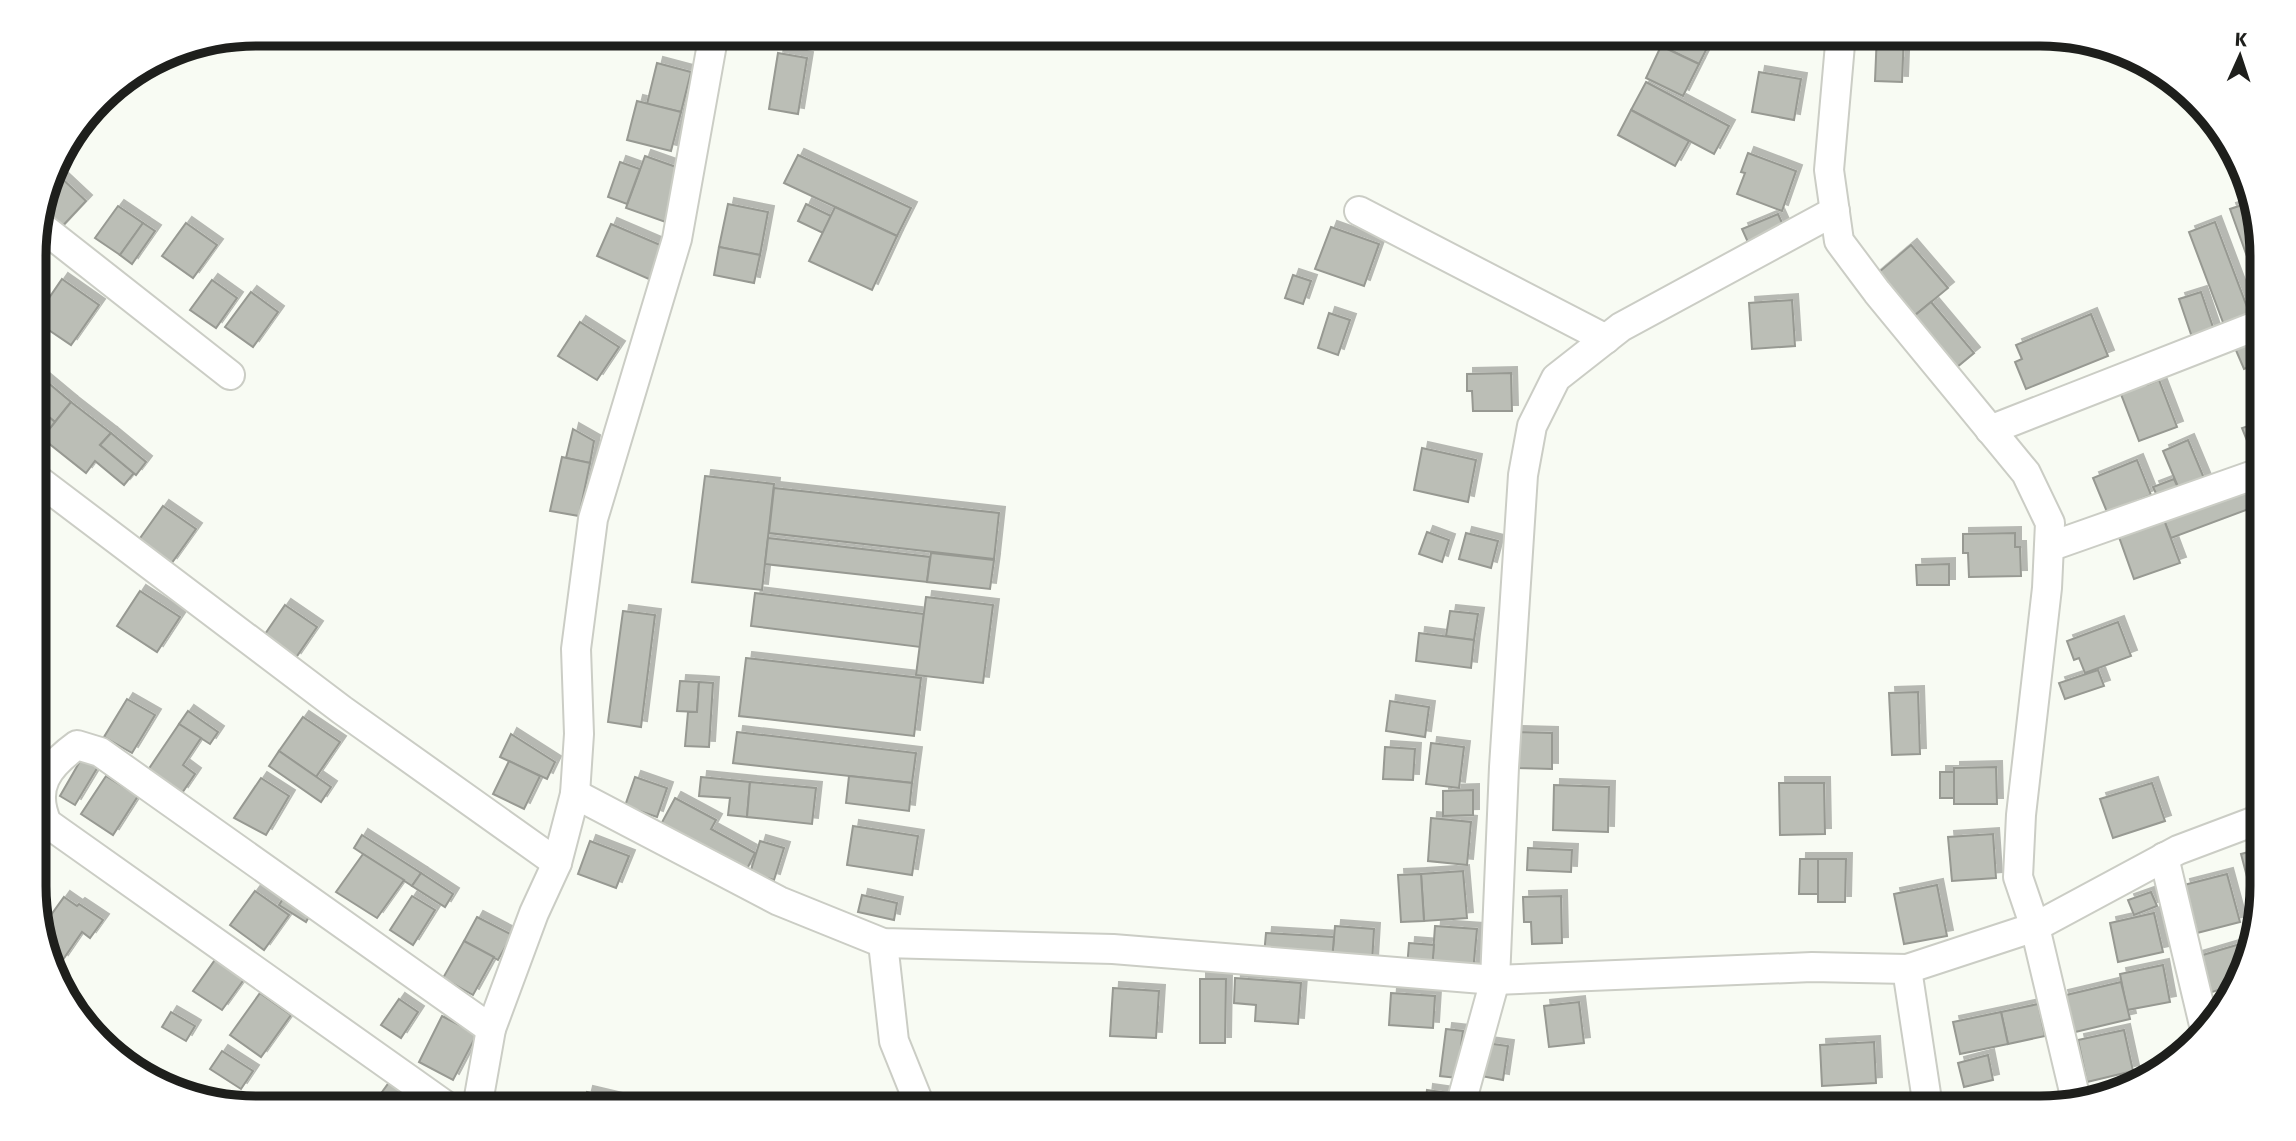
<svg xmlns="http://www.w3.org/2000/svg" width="2296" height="1141" font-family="'Fira Sans',sans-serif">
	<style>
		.building { fill: #bbbeb6; stroke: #979992; stroke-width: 2; filter: url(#shadow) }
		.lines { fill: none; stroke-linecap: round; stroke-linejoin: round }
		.minor-casing { stroke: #cbcdc5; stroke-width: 32 }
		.minor { stroke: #fff; stroke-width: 28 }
		.rim { fill: none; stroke: #1e1f1c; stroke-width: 9 }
	</style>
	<defs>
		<filter id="shadow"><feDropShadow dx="6" dy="-6" stdDeviation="0" flood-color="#0004"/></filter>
	</defs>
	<rect width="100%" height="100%" fill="#f8fbf3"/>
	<g class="building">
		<path d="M1639,33H1686L1709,44L1699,64L1639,35Z"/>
		<path d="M1686,33H1714L1709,44Z"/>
		<path d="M1877,33H1904L1902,82L1875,81Z"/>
		<path d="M1661,46L1699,64L1683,96L1646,78Z"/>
		<path d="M778,53L807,58L798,114L769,109Z"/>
		<path d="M657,63L691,72L681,112L647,104Z"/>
		<path d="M1759,72L1801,79L1794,120L1752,112Z"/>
		<path d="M1646,82L1729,126L1714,154L1631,110Z"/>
		<path d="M637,101L681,112L671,151L627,140Z"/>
		<path d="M1631,110L1689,141L1675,166L1618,135Z"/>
		<path d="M1748,153L1796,171L1782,211L1737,194L1745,173L1741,172Z"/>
		<path d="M798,155L911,208L897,236L784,183Z"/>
		<path d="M645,156L679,168L671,224L626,208Z"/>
		<path d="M620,162L640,169L627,204L608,197Z"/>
		<path d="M56,173L86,201L56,233L40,218L50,180Z"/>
		<path d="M2251,202L2261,227V258L2249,262L2230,209Z"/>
		<path d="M728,204L768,212L760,255L719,247Z"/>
		<path d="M806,204L831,216L823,233L798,221Z"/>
		<path d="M118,206L143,223L120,255L95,238Z"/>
		<path d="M835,207L897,236L872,290L809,261Z"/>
		<path d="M1778,214L1787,234L1751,249L1742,229Z"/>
		<path d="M2215,222L2250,315L2224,325L2189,232Z"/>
		<path d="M143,223L155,231L132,264L120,255Z"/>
		<path d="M186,223L217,245L193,278L162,256Z"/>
		<path d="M611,224L665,247L651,280L597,256Z"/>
		<path d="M1331,227L1379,244L1364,286L1315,269Z"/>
		<path d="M1911,245L1948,288L1908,321L1872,278Z"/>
		<path d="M719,247L760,255L754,283L714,275Z"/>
		<path d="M1293,275L1311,281L1303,304L1285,298Z"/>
		<path d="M62,279L99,305L71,345L34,320Z"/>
		<path d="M212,280L237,298L216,328L190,310Z"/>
		<path d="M251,292L278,312L253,347L225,327Z"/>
		<path d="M2201,292L2216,336L2194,343L2179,299Z"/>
		<path d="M1792,300L1795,346L1752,349L1749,303Z"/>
		<path d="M1931,302L1974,353L1951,372L1908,321Z"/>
		<path d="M1329,313L1350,320L1338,355L1318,348Z"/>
		<path d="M2091,314L2108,356L2026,389L2015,362L2022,359L2016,345Z"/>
		<path d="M580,322L619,347L597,380L558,356Z"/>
		<path d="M2261,338V362L2244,369L2235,348Z"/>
		<path d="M34,371L71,402L55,422L34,405Z"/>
		<path d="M1511,373L1512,411H1473L1472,391H1467V374Z"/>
		<path d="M2144,379L2147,385L2159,380L2177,427L2139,441L2119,389Z"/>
		<path d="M71,402L111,433L100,445L134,473L124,485L95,461L86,473L42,438Z"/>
		<path d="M34,405L55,422L34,448Z"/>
		<path d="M2260,422L2262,450L2252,453L2242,428Z"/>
		<path d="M573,429L594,441L590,463L566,458Z"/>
		<path d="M111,433L146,462L136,475L100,445Z"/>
		<path d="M2188,440L2206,483L2181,494L2163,451Z"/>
		<path d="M1422,448L1476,460L1468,502L1414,490Z"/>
		<path d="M562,457L590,463L579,516L550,511Z"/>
		<path d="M2137,460L2151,495L2107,512L2093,478Z"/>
		<path d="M705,476L774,484L762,590L692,582Z"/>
		<path d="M2174,479L2181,494L2160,502L2153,487Z"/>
		<path d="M2262,485V504L2171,538L2164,520Z"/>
		<path d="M774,488L999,513L994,559L769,533Z"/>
		<path d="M163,506L196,529L171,564L138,541Z"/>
		<path d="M2164,520L2180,563L2134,579L2119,537Z"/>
		<path d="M1427,532L1449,540L1442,562L1419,554Z"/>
		<path d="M1466,533L1498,541L1491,568L1459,559Z"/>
		<path d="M2015,533V547H2020L2021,576L1969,577L1968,553H1963V534Z"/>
		<path d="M768,538L930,557L927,582L765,564Z"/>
		<path d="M931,553L994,560L990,589L927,582Z"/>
		<path d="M1949,564V585H1917L1916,565Z"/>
		<path d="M140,591L180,617L157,652L117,626Z"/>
		<path d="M755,593L924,614L920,647L751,626Z"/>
		<path d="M926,597L993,605L983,683L916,675Z"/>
		<path d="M285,605L317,627L295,659L263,637Z"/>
		<path d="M623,611L655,615L641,727L608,722Z"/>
		<path d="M1450,611L1478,614L1474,640L1446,636Z"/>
		<path d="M2118,622L2131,656L2085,673L2079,658L2074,660L2067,641Z"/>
		<path d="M1419,633L1474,640L1471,668L1416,661Z"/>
		<path d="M746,658L921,678L914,736L739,716Z"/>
		<path d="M2098,670L2104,686L2065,699L2059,683Z"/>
		<path d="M680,681L699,682L697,712L677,711Z"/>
		<path d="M699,682L713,683L709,747L685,746L688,712H697Z"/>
		<path d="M1918,692L1920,754L1892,755L1889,693Z"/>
		<path d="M127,699L155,715L132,753L104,737Z"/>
		<path d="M1390,701L1429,707L1425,737L1386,731Z"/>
		<path d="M188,711L218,732L210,744L179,724Z"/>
		<path d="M303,717L340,742L316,777L279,751Z"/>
		<path d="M179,724L201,738L183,765L195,774L182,793L148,770Z"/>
		<path d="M737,732L916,753L912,783L733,763Z"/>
		<path d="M1516,732L1552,733V769L1515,768Z"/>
		<path d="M511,734L555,762L547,779L500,757Z"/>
		<path d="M1431,743L1464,747L1459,788L1426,784Z"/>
		<path d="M1385,747L1415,749L1413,780L1383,779Z"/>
		<path d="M279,751L331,787L321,802L269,766Z"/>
		<path d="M83,756L99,765L75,805L60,796Z"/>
		<path d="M509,761L540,776L524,809L493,794Z"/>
		<path d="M1996,767L1997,804H1954V768Z"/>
		<rect x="1940" y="772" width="14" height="26"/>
		<path d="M106,776L138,796L113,835L81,814Z"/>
		<path d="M849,776L912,783L909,811L846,803Z"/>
		<path d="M635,777L667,788L657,817L625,806Z"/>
		<path d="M701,777L750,782L747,817L728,815L730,798L699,796Z"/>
		<path d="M261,778L289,796L266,835L234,818Z"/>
		<path d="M750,782L816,788L812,824L747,817Z"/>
		<path d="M1779,783H1824L1825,834L1780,835Z"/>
		<path d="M2152,783L2165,821L2113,838L2100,799Z"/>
		<path d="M1554,785L1609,787L1608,832L1553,830Z"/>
		<path d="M1473,790V815L1443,816V791Z"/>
		<path d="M675,798L716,820L711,829L755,853L746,871L660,826Z"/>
		<path d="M1431,818L1471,822L1467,865L1428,861Z"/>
		<path d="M853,826L918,836L912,875L847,865Z"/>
		<path d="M1993,834L1996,878L1952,881L1948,837Z"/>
		<path d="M362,835L421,873L412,886L354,848Z"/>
		<path d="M590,841L629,856L616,888L578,874Z"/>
		<path d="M760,841L784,848L774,880L750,873Z"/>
		<path d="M1528,848L1572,850L1571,872L1527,870Z"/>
		<path d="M2263,848L2262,889L2251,892L2241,854Z"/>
		<path d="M363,854L404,880L377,918L336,892Z"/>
		<path d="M1800,859H1818V894H1799Z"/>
		<path d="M1818,859H1846L1845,902H1818Z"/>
		<path d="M1463,871L1467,918L1424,921L1421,874Z"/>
		<path d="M421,873L453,894L445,907L412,886Z"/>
		<path d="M1421,874L1424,921L1401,922L1398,875Z"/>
		<path d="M2227,874L2240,922L2197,933L2184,885Z"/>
		<path d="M1937,885L1947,936L1904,944L1894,894Z"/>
		<path d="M255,891L289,915L264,950L230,925Z"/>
		<path d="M2151,892L2157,906L2134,915L2128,900Z"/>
		<path d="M286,894L312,911L306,922L279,905Z"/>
		<path d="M2261,894L2257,912L2253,896Z"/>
		<path d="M862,895L897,903L894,920L858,912Z"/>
		<path d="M412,896L435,910L413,945L390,930Z"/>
		<path d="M1561,896L1562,943L1532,944L1531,922H1524L1523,897Z"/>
		<path d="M64,897L77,906L79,904L103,920L90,938L82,932L62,961L51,953L41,929Z"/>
		<path d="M2154,913L2163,952L2118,962L2110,923Z"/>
		<path d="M477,917L512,935L498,960L464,941Z"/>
		<path d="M1335,926L1374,929L1372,963L1332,960Z"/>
		<path d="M1435,926L1477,929L1473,972L1432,969Z"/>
		<path d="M1266,933L1334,937L1332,960L1264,955Z"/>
		<path d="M464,941L494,957L473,995L443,978Z"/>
		<path d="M1409,943L1434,945L1432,969L1407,968Z"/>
		<path d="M2240,944L2245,962L2240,983L2206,994L2196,957Z"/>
		<path d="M217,957L245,978L222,1010L193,991Z"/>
		<path d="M2163,965L2170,1002L2127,1010L2120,974Z"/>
		<path d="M1235,978L1301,983L1298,1024L1255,1021L1256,1005L1234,1003Z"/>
		<path d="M1200,979H1226L1225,1043H1200Z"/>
		<path d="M2121,982L2130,1019L2071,1033L2062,996Z"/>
		<path d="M1113,988L1159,991L1156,1038L1110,1036Z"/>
		<path d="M260,993L291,1015L261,1057L230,1035Z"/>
		<path d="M1391,993L1435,996L1433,1028L1389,1025Z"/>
		<path d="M399,999L418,1012L401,1038L381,1025Z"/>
		<path d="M1579,1002L1584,1043L1549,1047L1544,1006Z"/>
		<path d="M2038,1004L2045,1036L2008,1044L2001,1012Z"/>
		<path d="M171,1012L195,1026L186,1041L162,1027Z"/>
		<path d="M2001,1012L2008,1044L1960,1054L1953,1022Z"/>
		<path d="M442,1016L477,1034L453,1080L419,1062Z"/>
		<path d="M1446,1029L1463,1031L1457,1078L1440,1076Z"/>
		<path d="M2124,1030L2133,1071L2087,1082L2078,1040Z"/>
		<path d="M1874,1042L1876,1083L1822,1086L1820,1045Z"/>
		<path d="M1486,1043L1508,1046L1503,1080L1481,1076Z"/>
		<path d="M222,1051L253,1071L241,1089L210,1069Z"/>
		<path d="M1988,1055L1993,1080L1964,1087L1958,1063Z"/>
		<path d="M390,1081L419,1101L415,1108H390L377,1099Z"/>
		<path d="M1427,1090L1449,1093L1447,1107H1425Z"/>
		<path d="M587,1092L655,1108H583Z"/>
		<path d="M377,1099L390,1108H371Z"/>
		<path d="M1891,1102L1892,1107H1871V1105Z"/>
	</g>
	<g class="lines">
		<g class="minor-casing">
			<g id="minor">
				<path d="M1841,33L1829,170L1839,241L1877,292L2026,473L2050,523L2047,588L2021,815L2018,877L2035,927L2076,1100"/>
				<path d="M1359,211L1606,339"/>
				<path d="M38,224L230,375"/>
				<path d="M1990,430L2261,324"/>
				<path d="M34,477L342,710L557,863"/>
				<path d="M2049,547L2262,472"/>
				<path d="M575,794L779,901L883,943L1113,949L1495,980L1812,967L1907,969L2035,927L2178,850L2263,818"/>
				<path d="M2164,857L2204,1025"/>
				<path d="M883,943L894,1041L921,1108"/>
				<path d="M1907,969L1928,1107"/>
				<path d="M1460,1107L1495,980L1504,767L1523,475L1532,426L1556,378L1621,327L1835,211"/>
				<path d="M449,1108L47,823C31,787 48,766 77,745L100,752L491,1029"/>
				<path d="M477,1108L491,1029L534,913L557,863L575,794L579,734L576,649L593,519L677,239L714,33"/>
			</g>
		</g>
		<use href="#minor" class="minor"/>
	</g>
	<path d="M0 0H2296V1141H0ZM256 46H2040A210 210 0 0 1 2250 256V886A210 210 0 0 1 2040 1096H256A210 210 0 0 1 46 886V256A210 210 0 0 1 256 46Z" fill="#fff" fill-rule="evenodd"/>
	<path class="rim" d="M256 46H2040A210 210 0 0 1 2250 256V886A210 210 0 0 1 2040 1096H256A210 210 0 0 1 46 886V256A210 210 0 0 1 256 46Z"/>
	<g transform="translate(2240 56) rotate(3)" stroke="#ffffff" stroke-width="5" paint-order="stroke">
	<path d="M0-5L12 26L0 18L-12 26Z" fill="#1e1f1c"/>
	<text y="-10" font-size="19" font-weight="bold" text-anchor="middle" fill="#1e1f1c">K</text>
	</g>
</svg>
